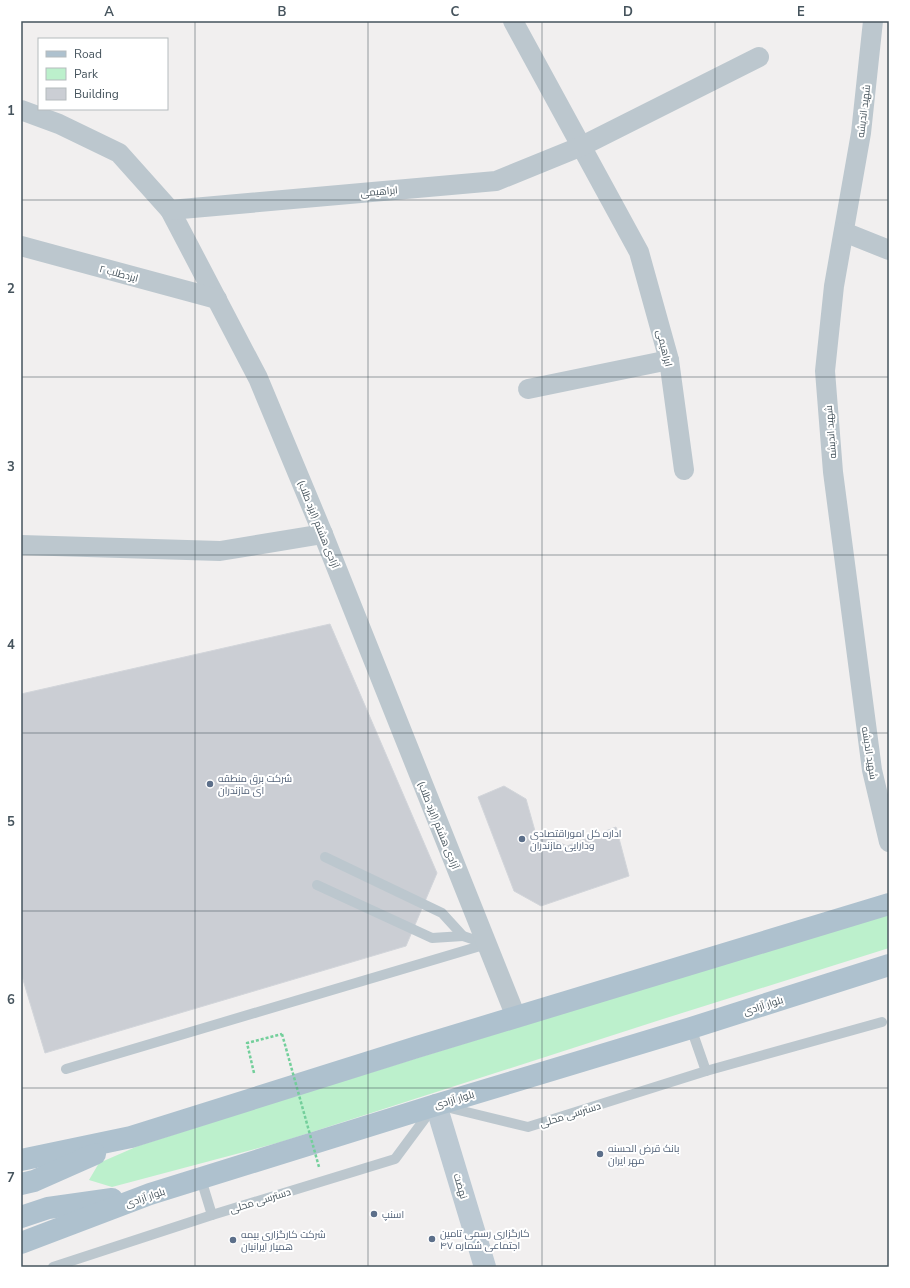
<svg xmlns="http://www.w3.org/2000/svg" width="910" height="1288" font-family="'Nunito Sans',Cairo,sans-serif">
	<style>
		.green { fill: #bcf0cc }
		.building { fill: #cbced4; stroke: #d2d5da }
		.lines { fill: none; stroke-linecap: round; stroke-linejoin: round }
		.path { stroke: #73cf9b; stroke-width: 2.5; stroke-dasharray: 3 2; stroke-linecap: butt }
		.lane { stroke: #bcc7ce; stroke-width: 10 }
		.street { stroke: #bcc7ce; stroke-width: 20 }
		.secondary { stroke: #bcc9d3; stroke-width: 22 }
		.primary { stroke: #aec1ce; stroke-width: 22 }
		.path-bridge { stroke: #73cf9b; stroke-width: 2.5; stroke-dasharray: 3 2; stroke-linecap: butt }
		.grid { fill: none; stroke: #46545d; stroke-width: 1; stroke-opacity: 0.55 }
		.service-dot { fill: #5c6f8a; stroke: #fff; stroke-width: 1.5 }
		.labels { text-anchor: middle; stroke-width: 4; stroke-linejoin: round; paint-order: stroke }
		.street-label { font-size: 10px; fill: #46545d; stroke: #fff }
		.service-label { font-size: 10px; fill: #4e5e75; stroke: #fff; text-anchor: start }
		.neatline { fill: none; stroke: #46545d; stroke-width: 1.5 }
		.grid-label { font-size: 13px; text-anchor: middle; font-weight: bold; fill: #46545d }
	</style>
	<rect width="100%" height="100%" fill="#f1efef"/>
	<path class="green" d="M889,913V948L663,1019L281,1142L112,1187L89,1180L99,1163L138,1146L291,1097Z"/>
	<g class="building">
		<path d="M330,624L437,873L406,946L45,1053L21,973V694Z"/>
		<path d="M504,786L526,799L535,831L567,846L616,827L629,876L541,906L514,891L478,797Z"/>
	</g>
	<g class="lines">
		<path class="path" d="M254,1073L247,1043L282,1034"/>
		<g class="lane">
			<path d="M325,857L442,913L463,936L487,944"/>
			<path d="M317,885L432,938L463,936"/>
			<path d="M691,1028L706,1071"/>
			<path d="M66,1069L487,944"/>
			<path d="M446,1107L528,1127L706,1071L882,1022"/>
			<path d="M201,1179L212,1215"/>
			<path d="M53,1267L212,1215L395,1159L432,1109"/>
		</g>
		<g class="street">
			<path d="M513,21L639,252L669,360L684,470"/>
			<path d="M873,21L861,133L834,286L825,371L833,472L872,770L889,842"/>
			<path d="M21,110L59,124L119,153L170,210L258,378L323,534L516,1017"/>
			<path d="M170,210L496,181L582,146L759,57"/>
			<path d="M844,232L889,250"/>
			<path d="M21,246L217,299"/>
			<path d="M528,389L669,360"/>
			<path d="M21,545L220,551L323,534"/>
		</g>
		<path class="secondary" d="M436,1105L485,1267"/>
		<g class="primary">
			<path d="M21,1160L131,1137L417,1047L889,904"/>
			<path d="M21,1184L34,1181L95,1154"/>
			<path d="M21,1217L48,1208L112,1199"/>
			<path d="M21,1243L150,1194L436,1105L691,1028L889,965"/>
		</g>
		<path class="path-bridge" d="M282,1034L319,1167"/>
	</g>
	<path class="grid" d="M195,21V1267M368,21V1267M542,21V1267M715,21V1267M21,200H889M21,377H889M21,555H889M21,733H889M21,911H889M21,1088H889"/>
	<g class="service-dot">
		<circle cx="210" cy="784" r="4"/>
		<circle cx="522" cy="839" r="4"/>
		<circle cx="600" cy="1154" r="4"/>
		<circle cx="374" cy="1214" r="4"/>
		<circle cx="432" cy="1239" r="4"/>
		<circle cx="233" cy="1240" r="4"/>
	</g>
	<g class="labels">
		<g class="street-label">
			<text transform="translate(863 111) rotate(-83)" y="4">شهید اندیشه</text>
			<text transform="translate(379 191) rotate(-5)" y="4">ابراهیمی</text>
			<text transform="translate(119 273) rotate(15)" y="4">ایزدطلب ۲</text>
			<text transform="translate(665 348) rotate(76)" y="4">ابراهیمی</text>
			<text transform="translate(830 432) rotate(-95)" y="4">شهید اندیشه</text>
			<text transform="translate(319 524) rotate(68)" y="4">آزادی هشتم (ایزد طلب)</text>
			<text transform="translate(870 753) rotate(81)" y="4">شهید اندیشه</text>
			<text transform="translate(439 825) rotate(68)" y="4">آزادی هشتم (ایزد طلب)</text>
			<text transform="translate(763 1005) rotate(-18)" y="4">بلوار آزادی</text>
			<text transform="translate(454 1099) rotate(-17)" y="4">بلوار آزادی</text>
			<text transform="translate(570 1114) rotate(-17)" y="4">دسترسی محلی</text>
			<text transform="translate(461 1186) rotate(73)" y="4">نهضت</text>
			<text transform="translate(145 1197) rotate(-19)" y="4">بلوار آزادی</text>
			<text transform="translate(260 1200) rotate(-17)" y="4">دسترسی محلی</text>
		</g>
		<g class="service-label">
			<text x="218" y="782">شرکت برق منطقه<tspan x="218" dy="12">ای مازندران</tspan></text>
			<text x="530" y="837">اداره کل اموراقتصادی<tspan x="530" dy="12">ودارایی مازندران</tspan></text>
			<text x="608" y="1152">بانک قرض الحسنه<tspan x="608" dy="12">مهر ایران</tspan></text>
			<text x="382" y="1218">اسنپ</text>
			<text x="440" y="1237">کارگزاری رسمی تامین<tspan x="440" dy="12">اجتماعی شماره ۴۷</tspan></text>
			<text x="241" y="1238">شرکت کارگزاری بیمه<tspan x="241" dy="12">همیار ایرانیان</tspan></text>
		</g>
	</g>
	<rect width="910" height="1288" fill="none" stroke="#ffffff" stroke-width="44"/>
	<rect x="38" y="38" width="130" height="72" fill="#ffffff" stroke="#b5bbbe"/>
	<rect x="46" y="51" width="20" height="6" fill="#aec1ce" stroke="#b5bbbe"/>
	<text x="74" y="58" font-size="12" fill="#46545d">Road</text>
	<rect x="46" y="68" width="20" height="12" fill="#bcf0cc" stroke="#b5bbbe"/>
	<text x="74" y="78" font-size="12" fill="#46545d">Park</text>
	<rect x="46" y="88" width="20" height="12" fill="#cbced4" stroke="#b5bbbe"/>
	<text x="74" y="98" font-size="12" fill="#46545d">Building</text>
	<rect x="22" y="22" width="866" height="1244" class="neatline"/>
	<g class="grid-label">
		<text x="109" y="16">A</text>
		<text x="282" y="16">B</text>
		<text x="455" y="16">C</text>
		<text x="628" y="16">D</text>
		<text x="801" y="16">E</text>
		<text x="11" y="115">1</text>
		<text x="11" y="293">2</text>
		<text x="11" y="471">3</text>
		<text x="11" y="649">4</text>
		<text x="11" y="826">5</text>
		<text x="11" y="1004">6</text>
		<text x="11" y="1182">7</text>
	</g>
</svg>
